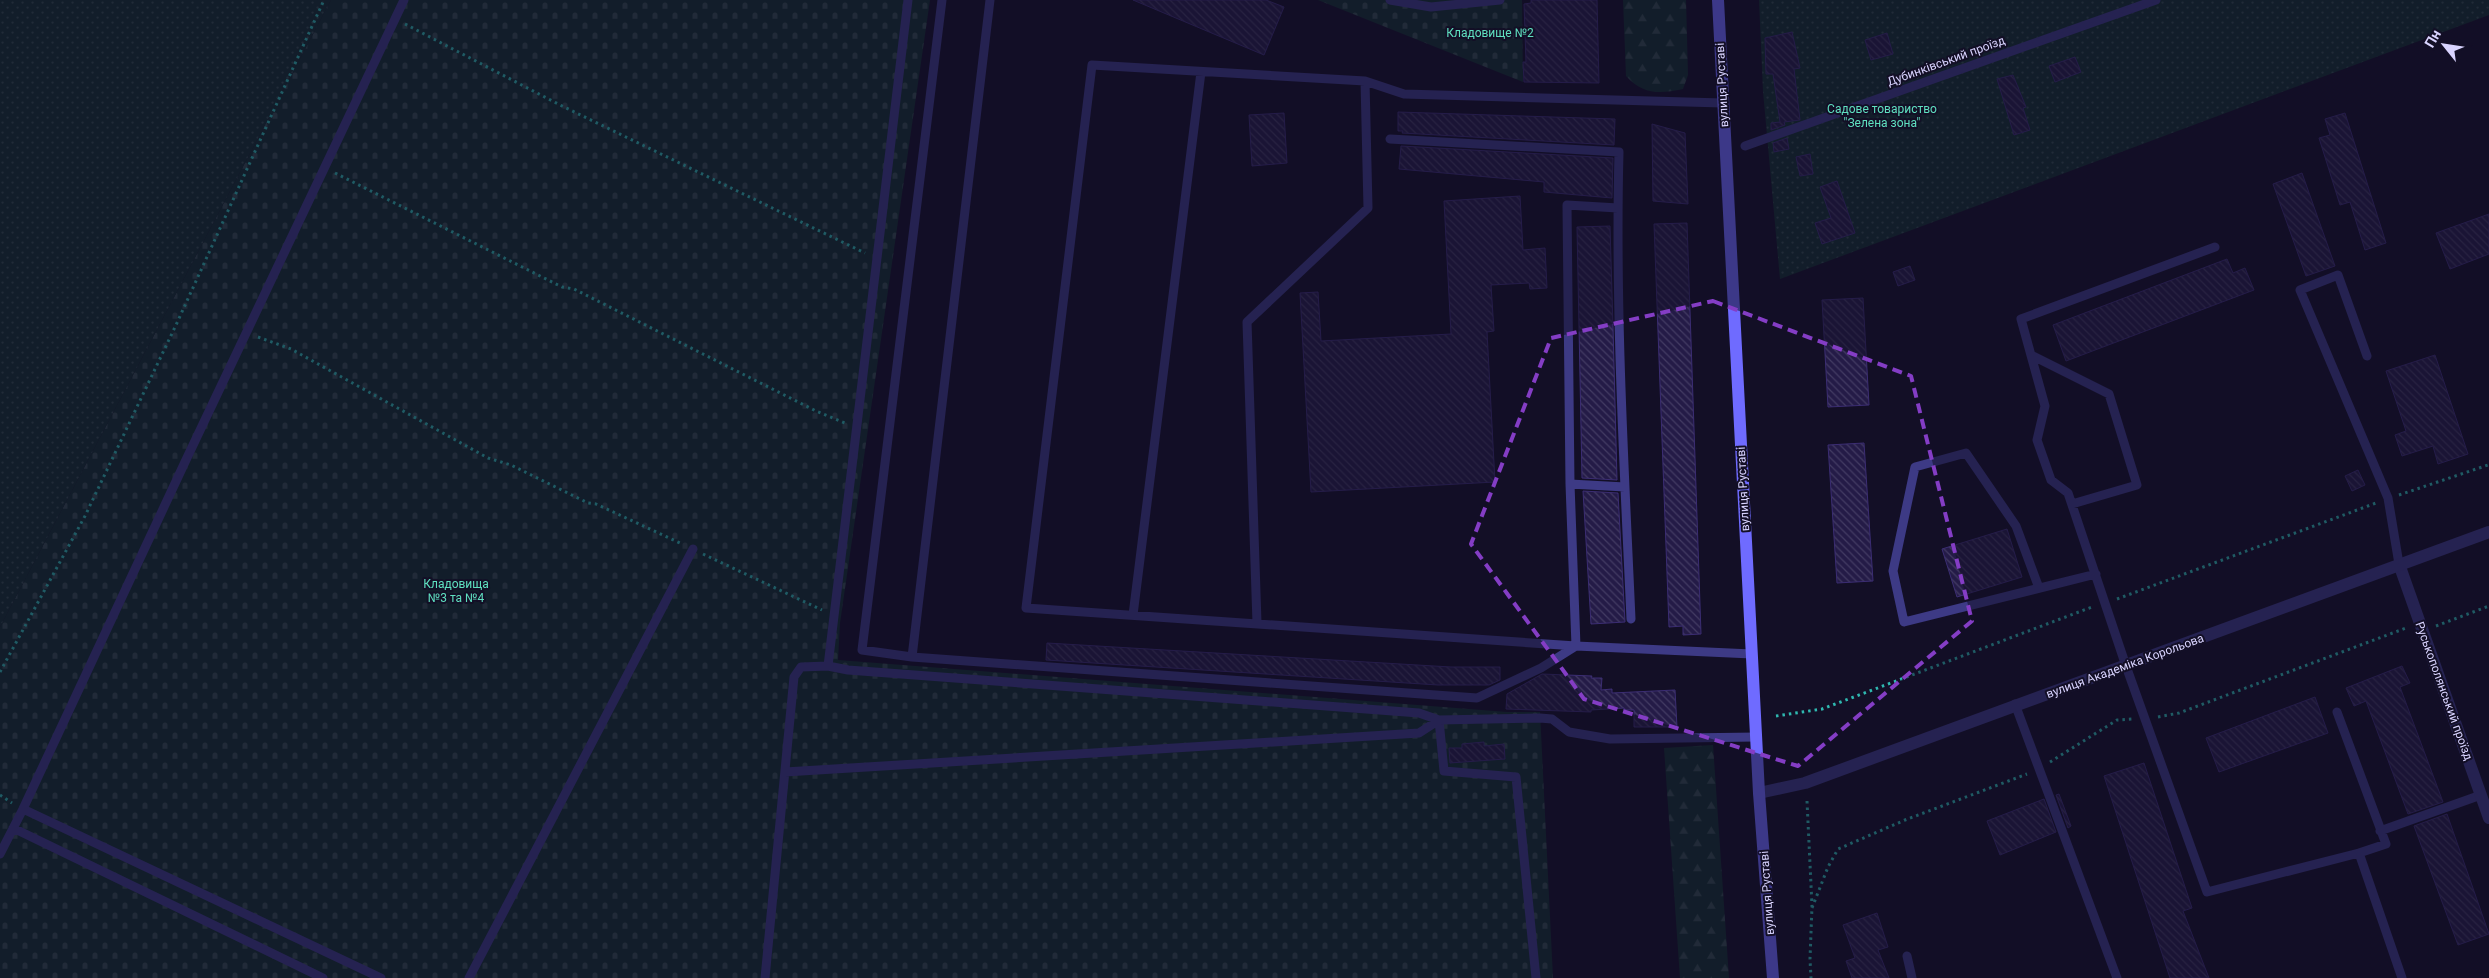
<svg xmlns="http://www.w3.org/2000/svg" width="2489" height="978" font-family="Roboto,sans-serif">
	<style>
		.forest { fill: url(#forest-firs) }
		.cemetery { fill: url(#cemetery-stones) }
		.garden { fill: url(#garden-dots) }
		.building { fill: url(#building-back-hatch); stroke: #3b2d73 }
		.lines { fill: none; stroke-linecap: round; stroke-linejoin: round }
		.path { stroke: #2fb8b0; stroke-width: 3; stroke-dasharray: 2.5 4; stroke-linecap: butt }
		.service { stroke: #3d3a85; stroke-width: 9 }
		.minor { stroke: #3d3a85; stroke-width: 12 }
		.tertiary { stroke: #3d3a85; stroke-width: 12 }
		.secondary { stroke: #6f6bff; stroke-width: 12 }
		.marked { fill: none; stroke: #843dc5; stroke-width: 4; stroke-dasharray: 10 6; stroke-linejoin: round }
		.labels { text-anchor: middle; dominant-baseline: central; stroke-width: 4; stroke-linejoin: round; paint-order: stroke }
		.park-label { font-size: 12px; fill: #5fe0c0; stroke: #130f26 }
		.street-label { font-size: 12px; fill: #d9d4ff; stroke: #130f26 }
	</style>
	<defs>
		<pattern id="forest-firs" width="22" height="20" patternUnits="userSpaceOnUse" patternTransform="scale(1.25)"><rect width="22" height="20" fill="#12302f"/><path d="M5 1l3.5 6h-7zM16 11l3.5 6h-7z" fill="#344d4e"/></pattern>
		<pattern id="cemetery-stones" width="16" height="16" patternUnits="userSpaceOnUse" patternTransform="scale(1.25)"><rect width="16" height="16" fill="#12302f"/><path d="M2 7V4a2 2 0 0 1 4 0v3zM10 15v-3a2 2 0 0 1 4 0v3z" fill="#344d4e"/></pattern>
		<pattern id="garden-dots" width="8" height="8" patternUnits="userSpaceOnUse" patternTransform="scale(1.25)"><rect width="8" height="8" fill="#12302f"/><path d="M2 2h.1M6 6h.1" fill="none" stroke="#344d4e" stroke-width="1.8" stroke-linecap="round"/></pattern>
		<pattern id="building-back-hatch" width="6" height="6" patternUnits="userSpaceOnUse" patternTransform="scale(1.25)"><rect width="6" height="6" fill="#241b47"/><path d="M-1 5l2 2M0 0l6 6M5-1l2 2" fill="none" stroke="#433b63"/></pattern>
	</defs>
	<rect width="100%" height="100%" fill="#130f26"/>
	<path class="forest" d="M1623,0H1686L1688,75L1683,89C1659,94 1644,95 1626,76Z
		M1713,745L1729,978H1680L1664,748Z"/>
	<path class="cemetery" d="M331,0H930L840,623L838,660L1507,712H1540L1553,978H0V627Z
		M1318,0H1522L1523,82Z"/>
	<path class="garden" d="M0,0H331L0,627Z
		M1759,0H2489V15L1780,279L1763,91Z"/>
	<path class="building" d="M1133,0H1266L1284,7L1264,55Z
		M1531,0H1597L1599,83L1524,82L1523,62H1526L1524,4L1531,3Z
		M1792,32L1800,68L1794,69L1800,120L1784,122L1785,125L1771,130V123L1780,122L1773,74H1766L1765,38Z
		M1887,33L1893,54L1871,60L1865,40Z
		M2075,57L2081,72L2055,82L2049,66Z
		M2013,75L2026,107L2023,108L2030,130L2014,135L1997,79Z
		M1398,112L1615,119L1614,145L1402,133L1403,131H1398Z
		M1284,113L1287,163L1252,166L1249,115Z
		M2345,113L2386,243L2365,250L2350,202L2340,205L2319,138L2330,135L2325,119Z
		M1652,124L1685,133L1688,204L1653,201Z
		M1787,138L1789,149L1774,152L1773,143Z
		M1401,146L1613,158L1612,198L1544,192V182L1399,169Z
		M1810,154L1813,174L1800,176L1796,157Z
		M2302,173L2335,266L2306,276L2273,184Z
		M1837,181L1855,233L1822,244L1815,223L1831,218L1820,187Z
		M1520,196L1523,250L1545,248L1547,288L1530,289L1529,283L1491,285L1494,331L1487,332L1495,482L1311,492L1300,293L1318,292L1321,341L1451,334L1444,201Z
		M2489,214V254L2450,269L2436,233Z
		M1687,223L1701,634L1683,635V626L1669,627L1654,224Z
		M1610,226L1613,327L1617,480L1582,478L1577,227Z
		M2227,259L2233,273L2245,268L2254,290L2066,361L2053,325Z
		M1910,266L1915,280L1898,286L1893,272Z
		M1863,298L1869,405L1828,407L1822,300Z
		M2435,355L2468,454L2438,464L2433,446L2402,456L2395,435L2406,431L2386,371Z
		M1864,443L1873,581L1837,583L1828,445Z
		M2358,470L2365,485L2352,491L2345,476Z
		M1583,491L1618,493L1625,622L1591,624Z
		M2007,529L2022,577L1957,597L1942,549Z
		M1047,643L1451,667H1500V680L1489,685H1438L1046,660Z
		M2402,666L2410,683L2400,687L2443,802L2408,814L2366,701L2354,706L2346,688Z
		M1542,674L1592,676L1591,678H1602L1601,690L1612,689V693L1675,690L1677,727H1634V710H1624V708L1591,710V712L1506,709L1507,694Z
		M2315,697L2328,733L2219,772L2206,738Z
		M1484,742V746L1504,744L1505,759L1450,763L1449,748H1462V744Z
		M2144,763L2192,908L2183,911L2209,978H2170L2104,776Z
		M2059,794L2071,826L2068,828L2056,795Z
		M2044,799L2056,832L2000,855L1987,821Z
		M2447,814L2489,934L2458,945L2414,826Z
		M1877,913L1888,947L1878,950L1889,978H1852L1846,961L1855,958L1843,925Z"/>
	<g class="lines">
		<path class="path" d="M405,24L560,105L865,253
			M335,173L562,287L574,289L816,411L845,423
			M258,337L291,349L488,458L511,465L588,503L596,504L682,544
			M2399,495L2488,465
			M703,554L822,610
			M2117,599L2376,503
			M2436,626L2489,606
			M0,672L85,516L176,325L324,0
			M1776,716L1822,709L2092,607
			M2158,717L2179,713L2406,628
			M2050,762L2117,720L2132,719
			M0,795L12,803
			M1807,801L1812,906L1810,959L1811,978
			M1812,908L1828,867L1838,849L1905,820L2027,774"/>
		<path class="service" d="M908,0L828,666L848,670L1419,713L1439,720L1444,771L1516,777L1536,978
			M990,0L912,657L1477,698L1541,668L1576,646L1570,484L1567,205L1618,208
			M1390,0L1431,7L1500,0
			M1723,103L1404,94L1365,81L1092,65L1026,608L1576,646L1752,654
			M1390,139L1619,152C1615,307 1624,464 1631,619
			M1745,146L2156,0
			M2215,247L2021,319L2045,406L2037,440L2051,480L2068,493L2126,666L2207,892L2359,853L2402,978
			M2031,355L2109,394L2137,485L2072,504
			M2367,356L2338,275L2300,290L2388,498L2399,564
			M1570,484L1625,487
			M2039,588L2016,526L1966,453L1915,467L1893,571L1904,622L2096,574
			M1133,615L1201,72
			M1257,623L1247,322L1368,208L1365,81
			M912,657L862,650L942,0
			M2015,704L2117,978
			M2337,712L2386,844L2359,853
			M785,772L1419,733L1439,720L1540,718L1552,719L1569,732L1610,739L1756,737
			M23,809L381,978
			M13,828L323,978
			M2380,831L2481,795
			M0,854L23,809L185,462L404,0
			M1907,956L1912,978
			M469,978L693,549
			M765,978L794,677L801,667L828,666"/>
		<path class="minor" d="M2399,564L2489,818"/>
		<path class="tertiary" d="M1759,793L1805,783L2489,532"/>
		<path class="secondary" d="M1718,0L1759,793L1773,978"/>
	</g>
	<path d="M0 0H2489V978H0ZM1713,301L1911,376L1972,621L1798,766L1584,699L1471,544L1551,338Z" fill="#130f26" fill-opacity=".55" fill-rule="evenodd"/>
	<path class="marked" d="M1713,301L1911,376L1972,621L1798,766L1584,699L1471,544L1551,338Z"/>
	<g class="labels">
		<g class="park-label">
			<text x="1490" y="33">Кладовище №2</text>
			<text x="1882" y="109">Садове товариство<tspan x="1882" dy="14">"Зелена зона"</tspan></text>
			<text x="456" y="584">Кладовища<tspan x="456" dy="14">№3 та №4</tspan></text>
		</g>
		<g class="street-label">
			<text transform="translate(1946 61) rotate(-20)">Дубинківський проїзд</text>
			<text transform="translate(1722 85) rotate(-93)">вулиця Руставі</text>
			<text transform="translate(1743 489) rotate(-93)">вулиця Руставі</text>
			<text transform="translate(2125 666) rotate(-20)">вулиця Академіка Корольова</text>
			<text transform="translate(2444 691) rotate(70)">Руськополянський проїзд</text>
			<text transform="translate(1767 893) rotate(-94)">вулиця Руставі</text>
		</g>
	</g>
	<g transform="translate(2444 45) rotate(300)" stroke="#130f26" stroke-width="4" paint-order="stroke">
	<path d="M0-4L9 19L0 12L-9 19Z" fill="#d9d4ff"/>
	<text y="-8" font-size="14" font-weight="bold" text-anchor="middle" fill="#d9d4ff">Пн</text>
	</g>
</svg>
